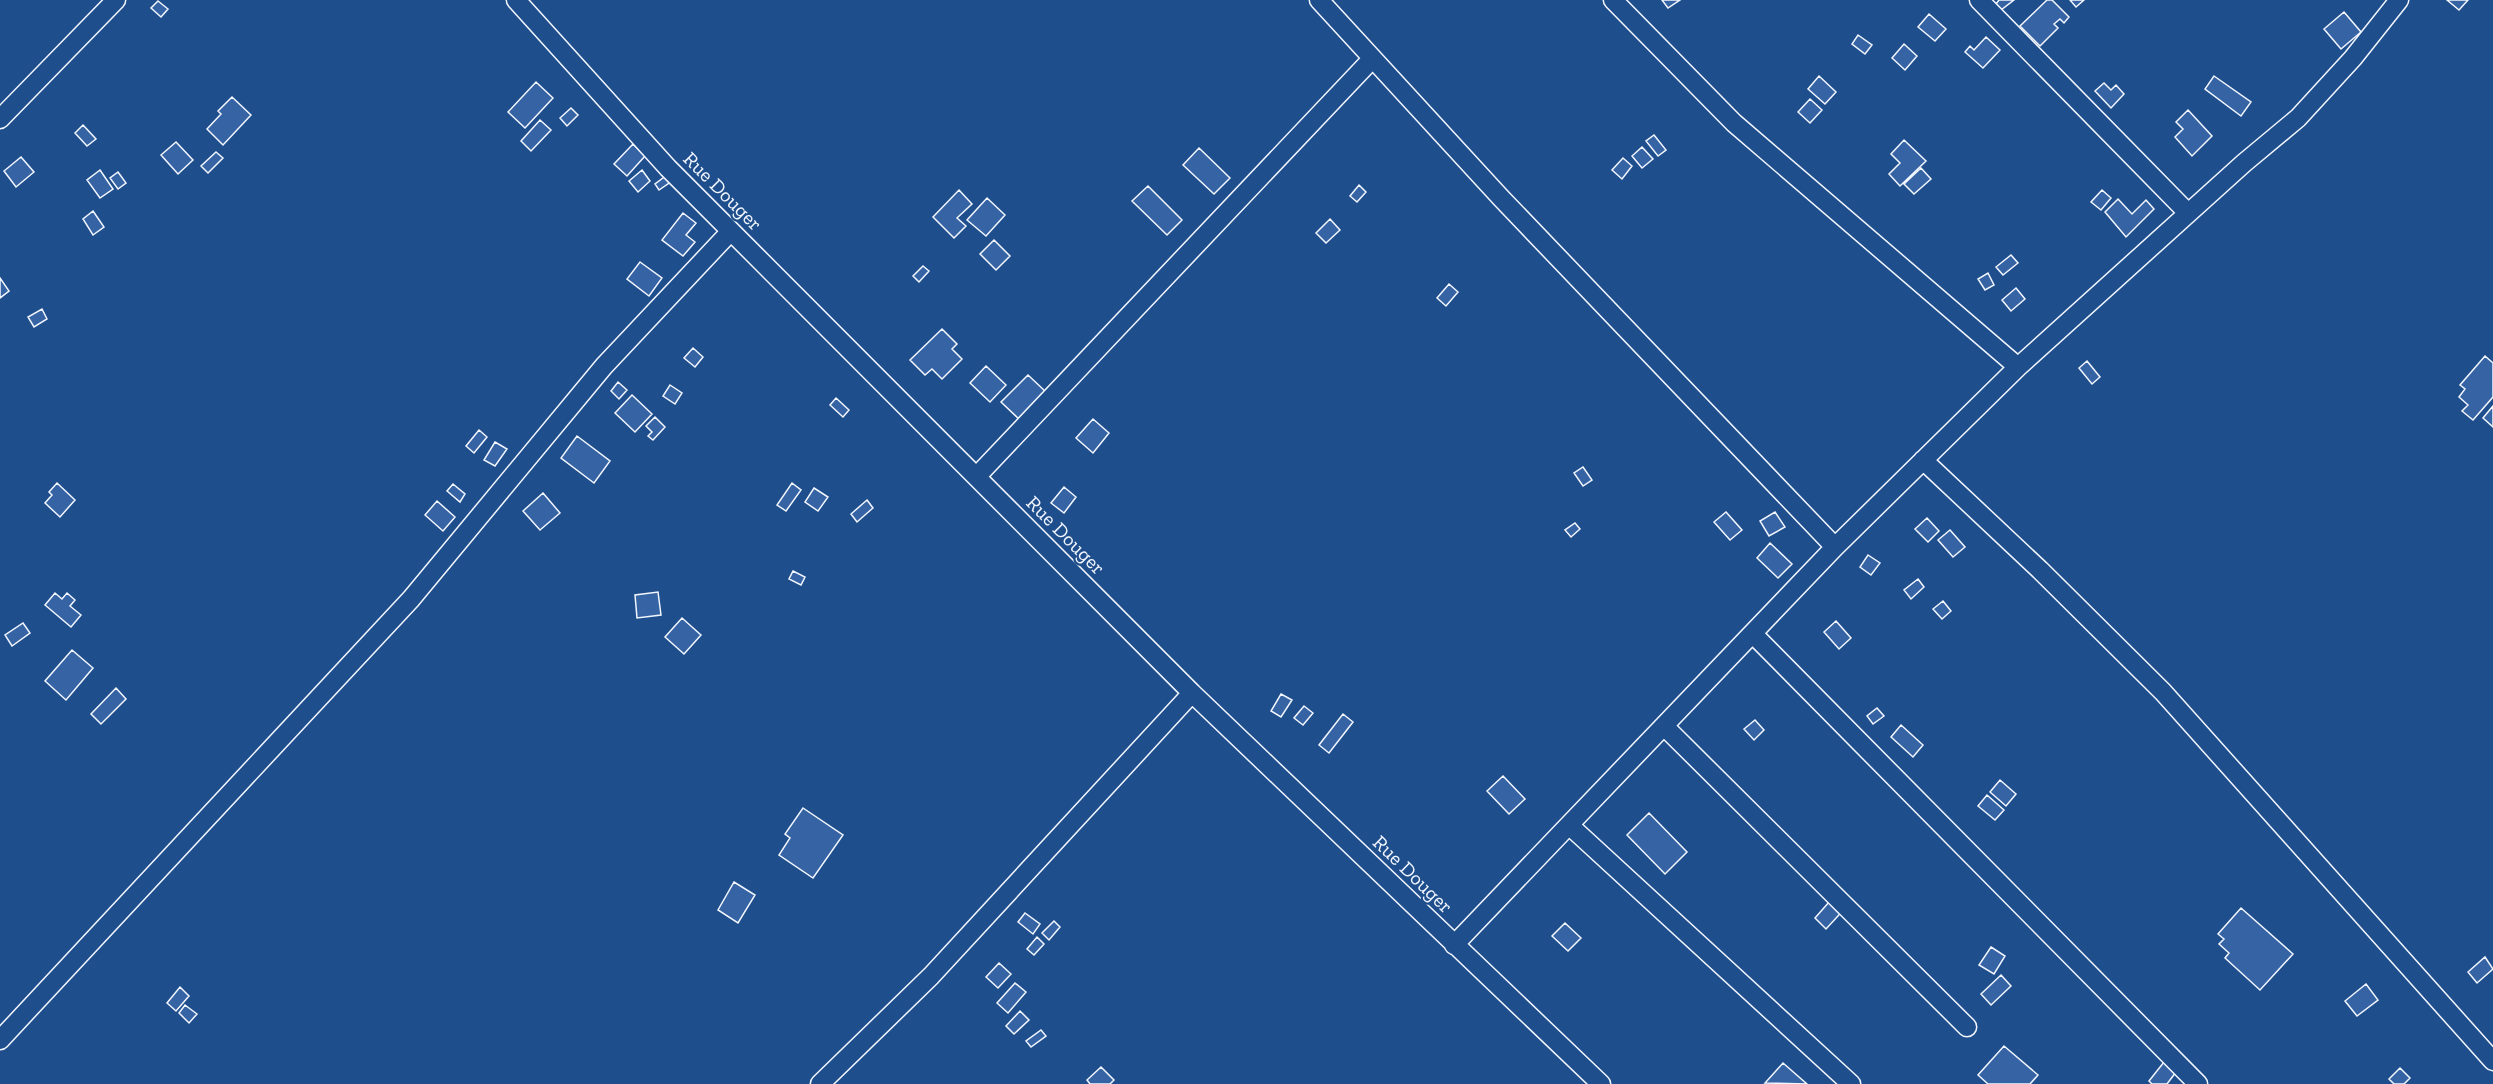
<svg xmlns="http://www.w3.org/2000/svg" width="2493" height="1084" font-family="'Zilla Slab',serif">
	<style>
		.building { fill: #3563a3; stroke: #f2f6ff; stroke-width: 1.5 }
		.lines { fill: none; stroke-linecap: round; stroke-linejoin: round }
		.street-casing { stroke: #f2f6ff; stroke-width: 21 }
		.street { stroke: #1f4e8c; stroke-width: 18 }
		.labels { text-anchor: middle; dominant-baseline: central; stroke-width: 4.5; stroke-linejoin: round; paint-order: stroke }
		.street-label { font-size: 20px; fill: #f2f6ff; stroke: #1f4e8c }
	</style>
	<rect width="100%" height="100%" fill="#1f4e8c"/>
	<path class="building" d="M1662,0H1680L1668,8Z
		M1999,0H2014L2001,10L1996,4Z
		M2047,0H2052L2069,17L2064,23L2060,19L2054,24L2058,28L2040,46L2020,26Z
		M2070,0H2084L2076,7Z
		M2447,0H2468L2459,10Z
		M158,1L168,9L161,17L151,8Z
		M2344,12L2361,32L2341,49L2324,29Z
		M1929,14L1946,29L1935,41L1918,27Z
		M1858,35L1872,45L1865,54L1852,44Z
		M1986,37L2000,50L1983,68L1965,52L1970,46L1974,50Z
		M1904,44L1917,56L1905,70L1892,58Z
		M1819,76L1836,92L1825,104L1808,89Z
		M2214,76L2251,102L2241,116L2205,89Z
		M536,82L553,98L525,128L508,112Z
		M2104,83L2111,90L2116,85L2124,94L2111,108L2095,91Z
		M232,97L251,115L223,145L207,129L221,114L218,111Z
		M1810,99L1822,110L1810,123L1798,112Z
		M571,108L578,115L567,126L560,118Z
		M2188,110L2212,136L2192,156L2175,137L2183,129L2176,122Z
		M540,120L551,130L531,151L521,141Z
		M83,125L96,139L87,146L75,133Z
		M1654,135L1666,150L1658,156L1646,141Z
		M1904,140L1926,161L1900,186L1889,174L1900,163L1891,154Z
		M176,142L193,160L178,174L161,155Z
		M633,144L645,156L627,176L614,164Z
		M1642,147L1653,159L1642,168L1632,156Z
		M1199,148L1230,178L1214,194L1183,165Z
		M216,152L223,158L208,173L201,166Z
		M21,157L34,172L16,187L4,171Z
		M1623,158L1632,166L1622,179L1612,170Z
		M1921,168L1931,179L1914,194L1904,184Z
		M100,170L113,189L100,198L87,180Z
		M642,170L650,181L638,192L629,181Z
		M118,172L126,183L118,189L110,178Z
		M667,175L672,181L659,190L655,184Z
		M1359,185L1366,192L1357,202L1350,196Z
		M1148,186L1182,220L1167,235L1132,201Z
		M959,190L972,204L957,218L966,226L954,238L933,217Z
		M2102,190L2111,198L2101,210L2091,202Z
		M987,198L1005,215L986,236L967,220Z
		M2118,199L2132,214L2146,200L2154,209L2126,237L2105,212Z
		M93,211L104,227L93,235L83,219Z
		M683,213L696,223L686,235L695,242L683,256L662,240Z
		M1330,219L1340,230L1326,243L1316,233Z
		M994,240L1010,256L996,270L980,254Z
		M2011,255L2018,263L2003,275L1996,267Z
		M640,262L662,278L649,296L627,279Z
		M923,266L929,271L919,282L913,276Z
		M1988,273L1994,285L1985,290L1978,279Z
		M0,278L9,291L0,298Z
		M1449,284L1458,292L1446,306L1437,298Z
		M2016,288L2025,299L2011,311L2002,300Z
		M42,309L47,319L34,327L28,317Z
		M942,329L957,344L952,349L962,359L942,379L932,369L925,375L910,360Z
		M693,348L703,357L695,367L684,358Z
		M2485,356L2493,363V397L2473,420L2462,411L2468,405L2459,397L2465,389L2460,385Z
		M2087,361L2100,377L2092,384L2079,368Z
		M986,366L1006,385L990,402L970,383Z
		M1028,375L1046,392L1020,420L1001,402Z
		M618,382L627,390L619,399L611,391Z
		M670,385L682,393L675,404L663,396Z
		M632,395L652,414L635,432L615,413Z
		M836,398L849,410L843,417L830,405Z
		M2493,406V427L2483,418Z
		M655,417L665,427L653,440L648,436L652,432L646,426Z
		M1093,419L1109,433L1093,453L1076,438Z
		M479,430L487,437L474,453L466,446Z
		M577,436L610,461L594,483L561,458Z
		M495,442L507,449L495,466L484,460Z
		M1583,467L1592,480L1583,486L1574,473Z
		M57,483L75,500L60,517L45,503L52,495L49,492Z
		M792,483L801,490L786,511L777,505Z
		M453,484L465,494L460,502L447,491Z
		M1064,487L1076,497L1064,513L1051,503Z
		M814,488L828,497L818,511L805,502Z
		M543,493L560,513L540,530L523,511Z
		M867,500L873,508L857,522L851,514Z
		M437,501L455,517L443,531L425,515Z
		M1726,512L1742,530L1730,540L1714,522Z
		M1775,512L1785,527L1769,536L1760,521Z
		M1927,518L1939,531L1928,542L1915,529Z
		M1575,523L1580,529L1571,537L1565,530Z
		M1950,530L1965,547L1953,557L1938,540Z
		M1770,543L1792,564L1778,578L1757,558Z
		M1868,555L1880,563L1871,575L1860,567Z
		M793,571L805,577L801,585L789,579Z
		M1918,579L1924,587L1911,599L1904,590Z
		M658,592L661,615L637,618L635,595Z
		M55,593L62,599L67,593L75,600L70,606L81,615L71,627L45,605Z
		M1943,601L1951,611L1942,619L1933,609Z
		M682,618L701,635L684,654L665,637Z
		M1836,621L1851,638L1839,649L1824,632Z
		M23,623L30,633L12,646L5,635Z
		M72,650L93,668L66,700L45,681Z
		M116,688L126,699L101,724L91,714Z
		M1281,694L1292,700L1281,717L1271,711Z
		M1304,706L1313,713L1303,725L1294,718Z
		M1877,708L1884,716L1873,724L1867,716Z
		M1343,714L1353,722L1329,753L1319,745Z
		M1755,720L1764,730L1754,740L1744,729Z
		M1901,725L1923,745L1913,757L1891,737Z
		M1503,776L1525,799L1509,814L1487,791Z
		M2000,780L2016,794L2006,806L1990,792Z
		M1987,795L2004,810L1995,820L1978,806Z
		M803,808L843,835L813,878L779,855L790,838L785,834Z
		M1649,813L1687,852L1665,874L1627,835Z
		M734,882L755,895L738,923L718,910Z
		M1837,893L1849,904L1826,929L1815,918Z
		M2241,908L2293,954L2260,990L2225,958L2229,953L2219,944L2224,939L2218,934Z
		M1025,913L1040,924L1033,934L1018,922Z
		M1054,921L1060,927L1049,940L1042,933Z
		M1565,923L1581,938L1568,951L1552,936Z
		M1037,937L1044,944L1034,955L1027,949Z
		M1991,947L2005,956L1994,974L1979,965Z
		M2485,957L2493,969L2477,983L2468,972Z
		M999,963L1011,974L998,988L986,977Z
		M2001,975L2011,986L1991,1005L1981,994Z
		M1015,983L1026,992L1008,1013L997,1003Z
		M2366,984L2378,1000L2357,1016L2345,1001Z
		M180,987L189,996L176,1011L167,1003Z
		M185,1005L197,1014L189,1023L179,1013Z
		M1020,1011L1029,1020L1014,1034L1006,1026Z
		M1041,1030L1046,1036L1031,1047L1026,1041Z
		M2004,1046L2038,1075L2030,1084H1988L1978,1075Z
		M2164,1062L2176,1072L2167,1084H2152L2149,1081Z
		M1783,1063L1807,1084L1765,1083Z
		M1101,1067L1114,1080L1110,1084H1090L1087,1080Z
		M2400,1068L2410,1078L2404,1084H2394L2389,1079Z"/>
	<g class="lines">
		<defs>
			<path id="street" d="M516,0L668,168L1192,693L1601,1084
				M1319,0L1502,199L1835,547
				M1613,0L1734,123L2018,367
				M1979,0L2188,213
				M0,119L116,0
				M1923,460L2040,570L2163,692L2493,1061
				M977,476L1372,59
				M1753,634L2198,1084
				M1664,726L1967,1027
				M1569,825L1851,1084
				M1454,945L1835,547L2018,367L2244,163L2298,118L2353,58L2399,0
				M0,1040L411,599L604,366L731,231
				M820,1084L931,976L1192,693"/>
		</defs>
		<use href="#street" class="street-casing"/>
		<use href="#street" class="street"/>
	</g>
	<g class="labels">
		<g class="street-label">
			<text transform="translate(723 191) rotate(45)">Rue Douger</text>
			<text transform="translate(1066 535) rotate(45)">Rue Douger</text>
			<text transform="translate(1413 874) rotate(44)">Rue Douger</text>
		</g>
	</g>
</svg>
